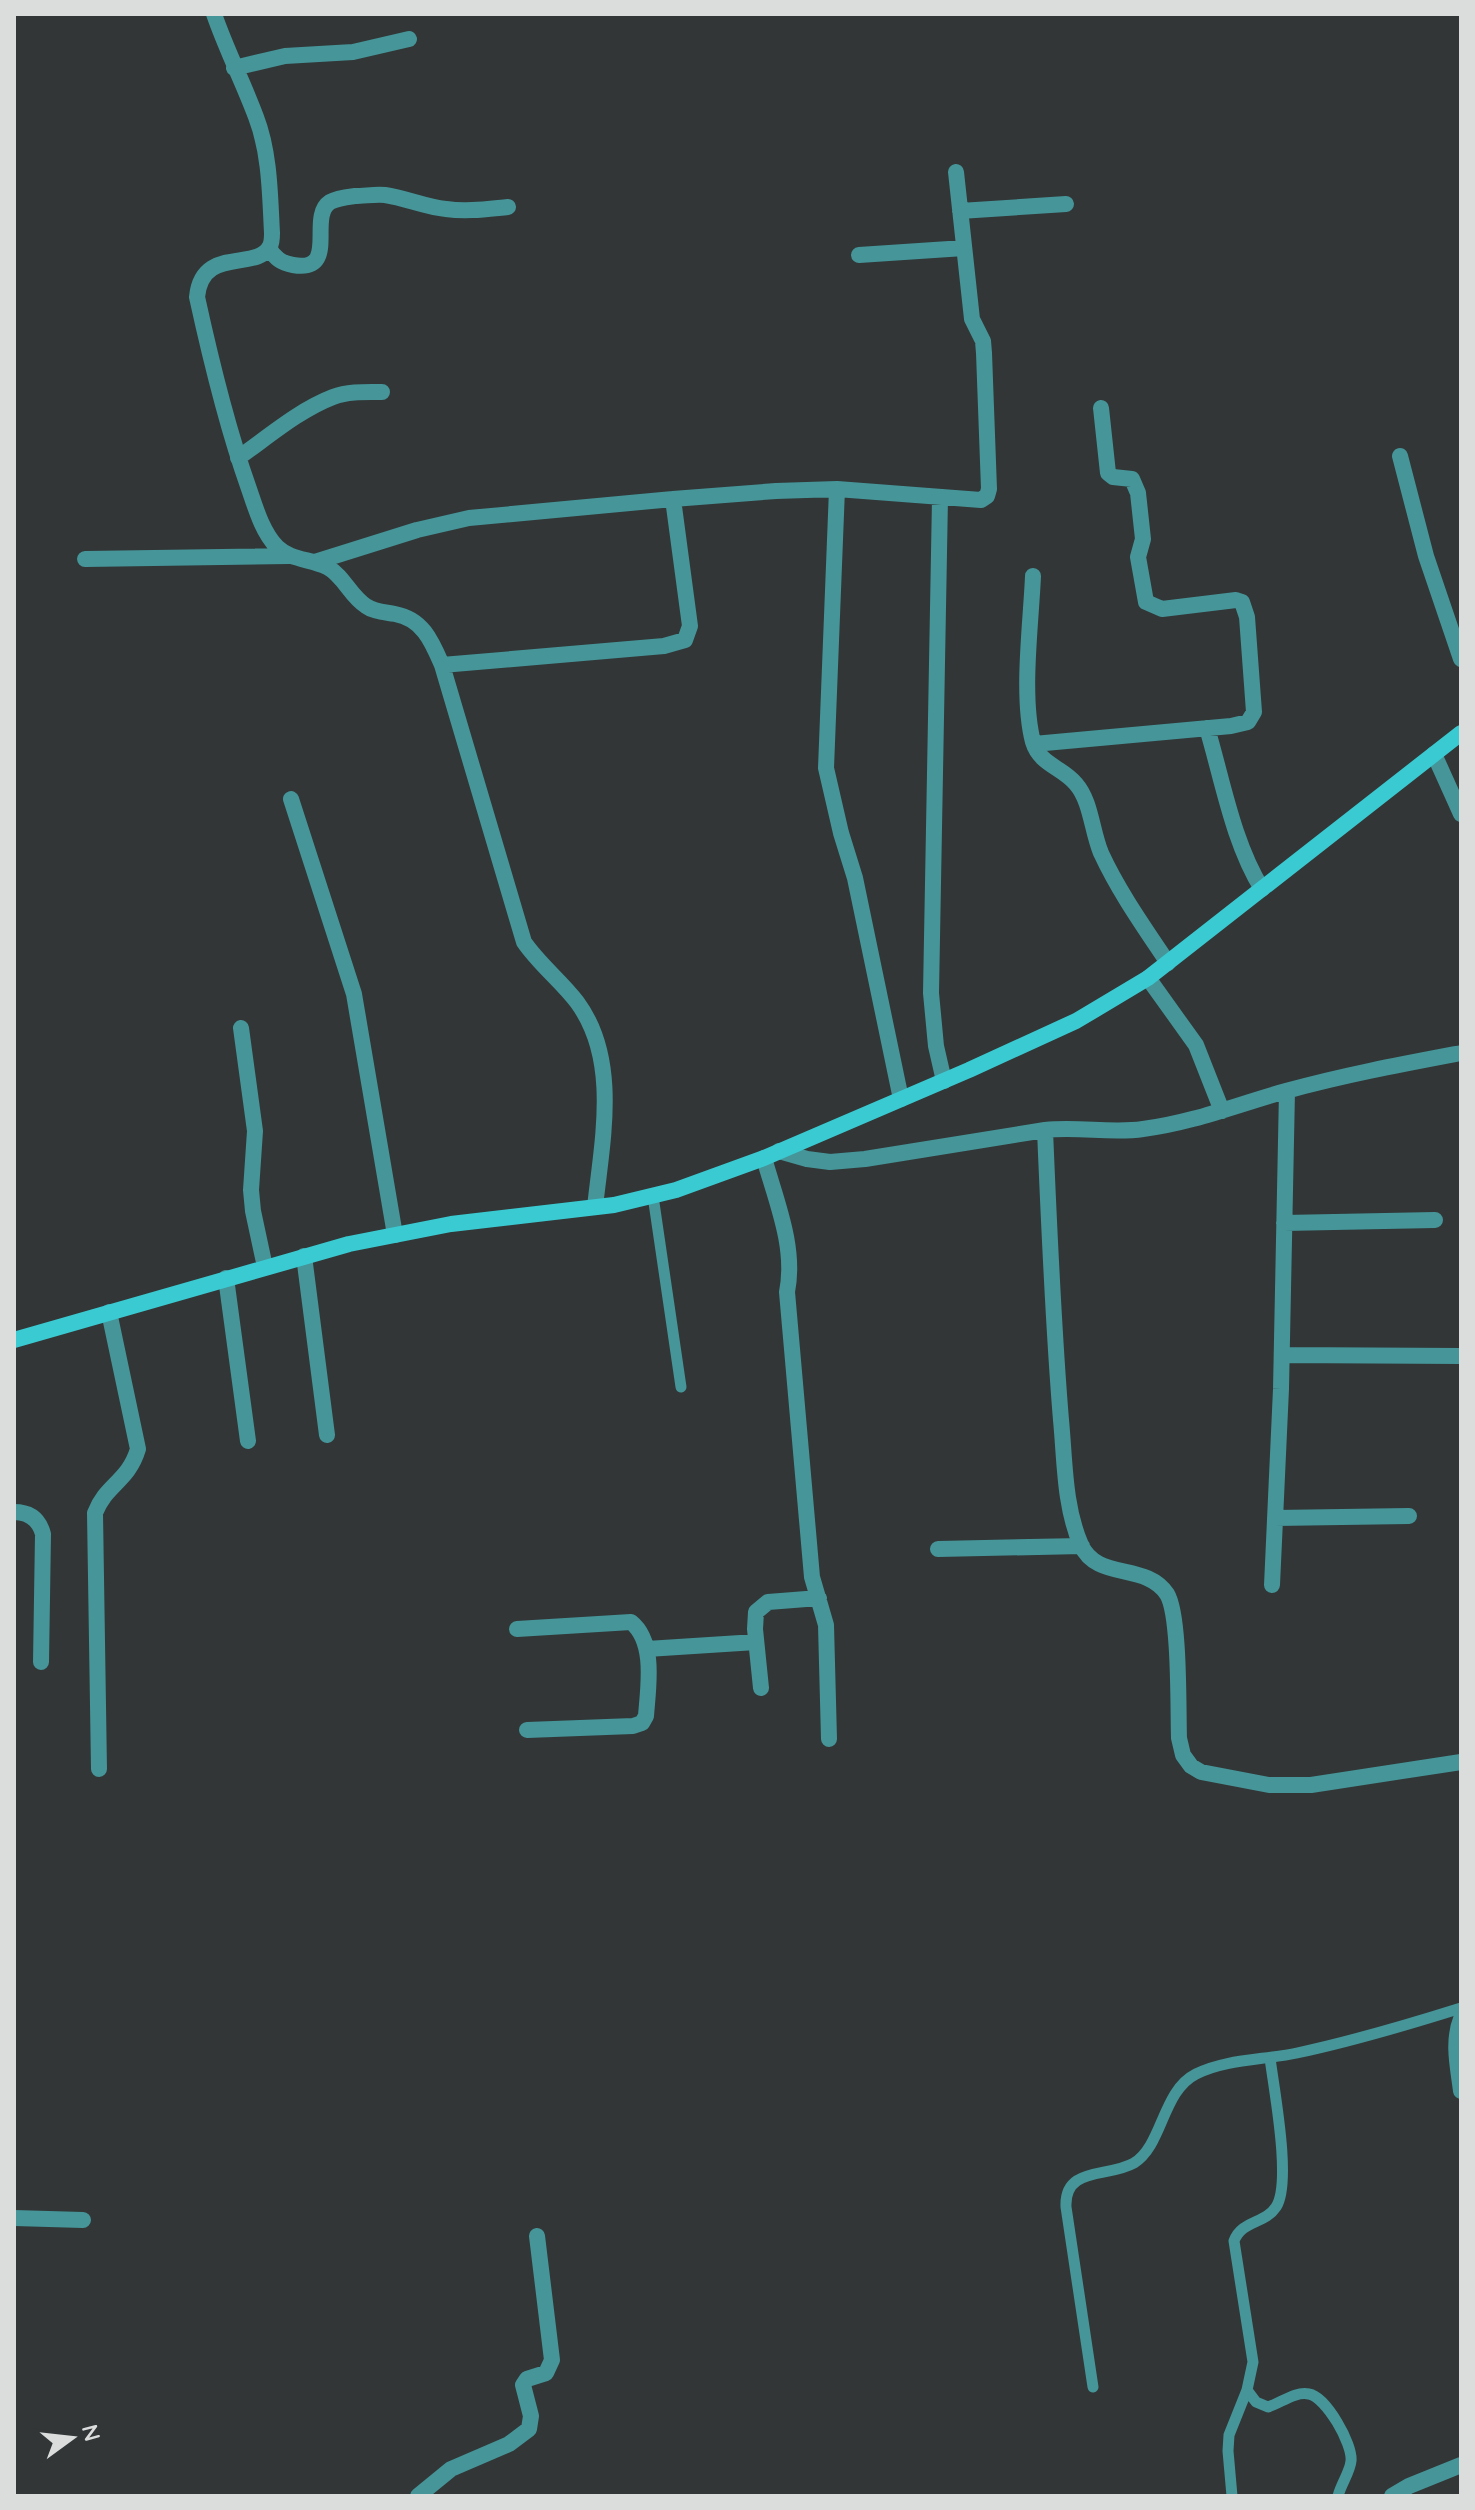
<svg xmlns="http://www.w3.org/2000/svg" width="1475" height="2510" font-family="Quicksand,sans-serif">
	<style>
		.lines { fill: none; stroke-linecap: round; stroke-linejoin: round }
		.service { stroke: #459599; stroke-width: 11 }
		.minor { stroke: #459599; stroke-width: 16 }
		.secondary { stroke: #3acad2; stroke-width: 16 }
	</style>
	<rect width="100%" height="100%" fill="#323636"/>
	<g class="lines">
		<path class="service" d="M653,1196L681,1387
			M1093,2387L1066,2207C1064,2166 1108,2178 1134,2163C1163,2145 1162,2091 1196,2074C1225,2059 1265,2060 1297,2053C1353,2041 1407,2025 1461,2008
			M1247,2390L1256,2402L1268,2407C1281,2403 1295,2391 1309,2394C1326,2397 1353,2444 1351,2461C1350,2472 1341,2484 1338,2496
			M1232,2496L1228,2451L1229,2435L1247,2390L1253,2362L1234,2241C1242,2220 1265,2224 1276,2207C1292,2183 1274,2090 1270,2058"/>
		<path class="minor" d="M214,14C226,49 243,82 256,117C270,153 270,196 272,233C272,238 272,242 270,246C257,272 202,245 197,297C211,361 226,424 248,486C255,506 262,532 277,547C290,560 311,559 327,567C344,576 350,596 366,606C374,612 385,612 395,614C423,619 432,642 442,665L524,942C539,964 561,981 577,1002C620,1060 602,1141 595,1207
			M234,68L285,56L353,52L409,39
			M960,211L1066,204
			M269,248C275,258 281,263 293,265C340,273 307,217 330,202C337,198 347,197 355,196C365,196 375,194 385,195C406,198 425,207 446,209C467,212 487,209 508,207
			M859,255L964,248
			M1400,456L1426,556L1461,659
			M238,458C268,437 299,410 333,397C349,391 366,392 382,392
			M837,489L826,768L841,833L855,878L901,1099
			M940,498L931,993L936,1046L944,1081
			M85,559L289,556
			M315,562L417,530L469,518L673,499L776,491L837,489L981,500L987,496L989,489L984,353L983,341L972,319L956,172
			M1033,576C1031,624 1021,696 1033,742C1040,765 1062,767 1076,784C1091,801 1092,832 1101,853C1119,892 1144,927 1168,963
			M442,665L664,646L685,640L690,626L673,499
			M1207,728C1223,782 1233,842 1262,889
			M1034,744L1231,726L1248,722L1254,712L1247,617L1242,602L1236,600L1162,609L1146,602L1138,557L1143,539L1138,493L1132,479L1113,477L1108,473L1101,408
			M1434,754L1461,814
			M291,799L354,994L395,1235
			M1148,978L1196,1045L1222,1111
			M241,1028L255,1131L251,1190L253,1211L265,1267
			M1045,1130C1049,1227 1053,1323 1061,1420C1065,1461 1064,1506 1081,1545C1097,1581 1146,1562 1167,1594C1180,1615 1178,1708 1179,1738L1183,1755L1191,1766L1201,1772L1269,1785H1311L1461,1762
			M779,1151L807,1159L830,1162L865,1159L1045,1130C1079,1126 1111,1134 1143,1129C1192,1123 1239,1104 1286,1091C1344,1075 1403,1064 1461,1053
			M764,1158C776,1201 796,1247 787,1292L812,1577L826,1625L829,1739
			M1284,1223L1435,1220
			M304,1256L327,1435
			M226,1278L248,1441
			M1282,1355L1461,1356
			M14,1512C29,1512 39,1519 43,1534L41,1662
			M1275,1518L1409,1516
			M938,1549L1082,1546
			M1272,1585L1281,1389L1287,1091
			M517,1629L631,1622C656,1642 648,1688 646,1716L642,1723L633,1726L527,1730
			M647,1649L756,1642
			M761,1688L755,1629L756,1612L768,1602L819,1598
			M99,1769L95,1513C106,1484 128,1482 138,1449L109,1312
			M1461,2019C1452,2042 1458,2067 1461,2091
			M14,2218L83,2220
			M418,2496L451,2469L509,2444L529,2429L531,2416L523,2385L527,2379L546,2373L552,2360L537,2236
			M1392,2496L1409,2486L1461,2465"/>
		<path class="secondary" d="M14,1340L349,1244L451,1224L614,1205L676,1190L764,1158L969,1070L1076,1021L1148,978L1461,733"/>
	</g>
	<rect width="1475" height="2510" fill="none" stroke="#dbdddd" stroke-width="32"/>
	<g transform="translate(72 2438) rotate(75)" stroke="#323636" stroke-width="6" paint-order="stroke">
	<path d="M0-6L14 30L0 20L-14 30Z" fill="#dbdddd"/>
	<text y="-12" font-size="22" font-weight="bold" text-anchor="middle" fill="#dbdddd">N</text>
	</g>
</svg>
